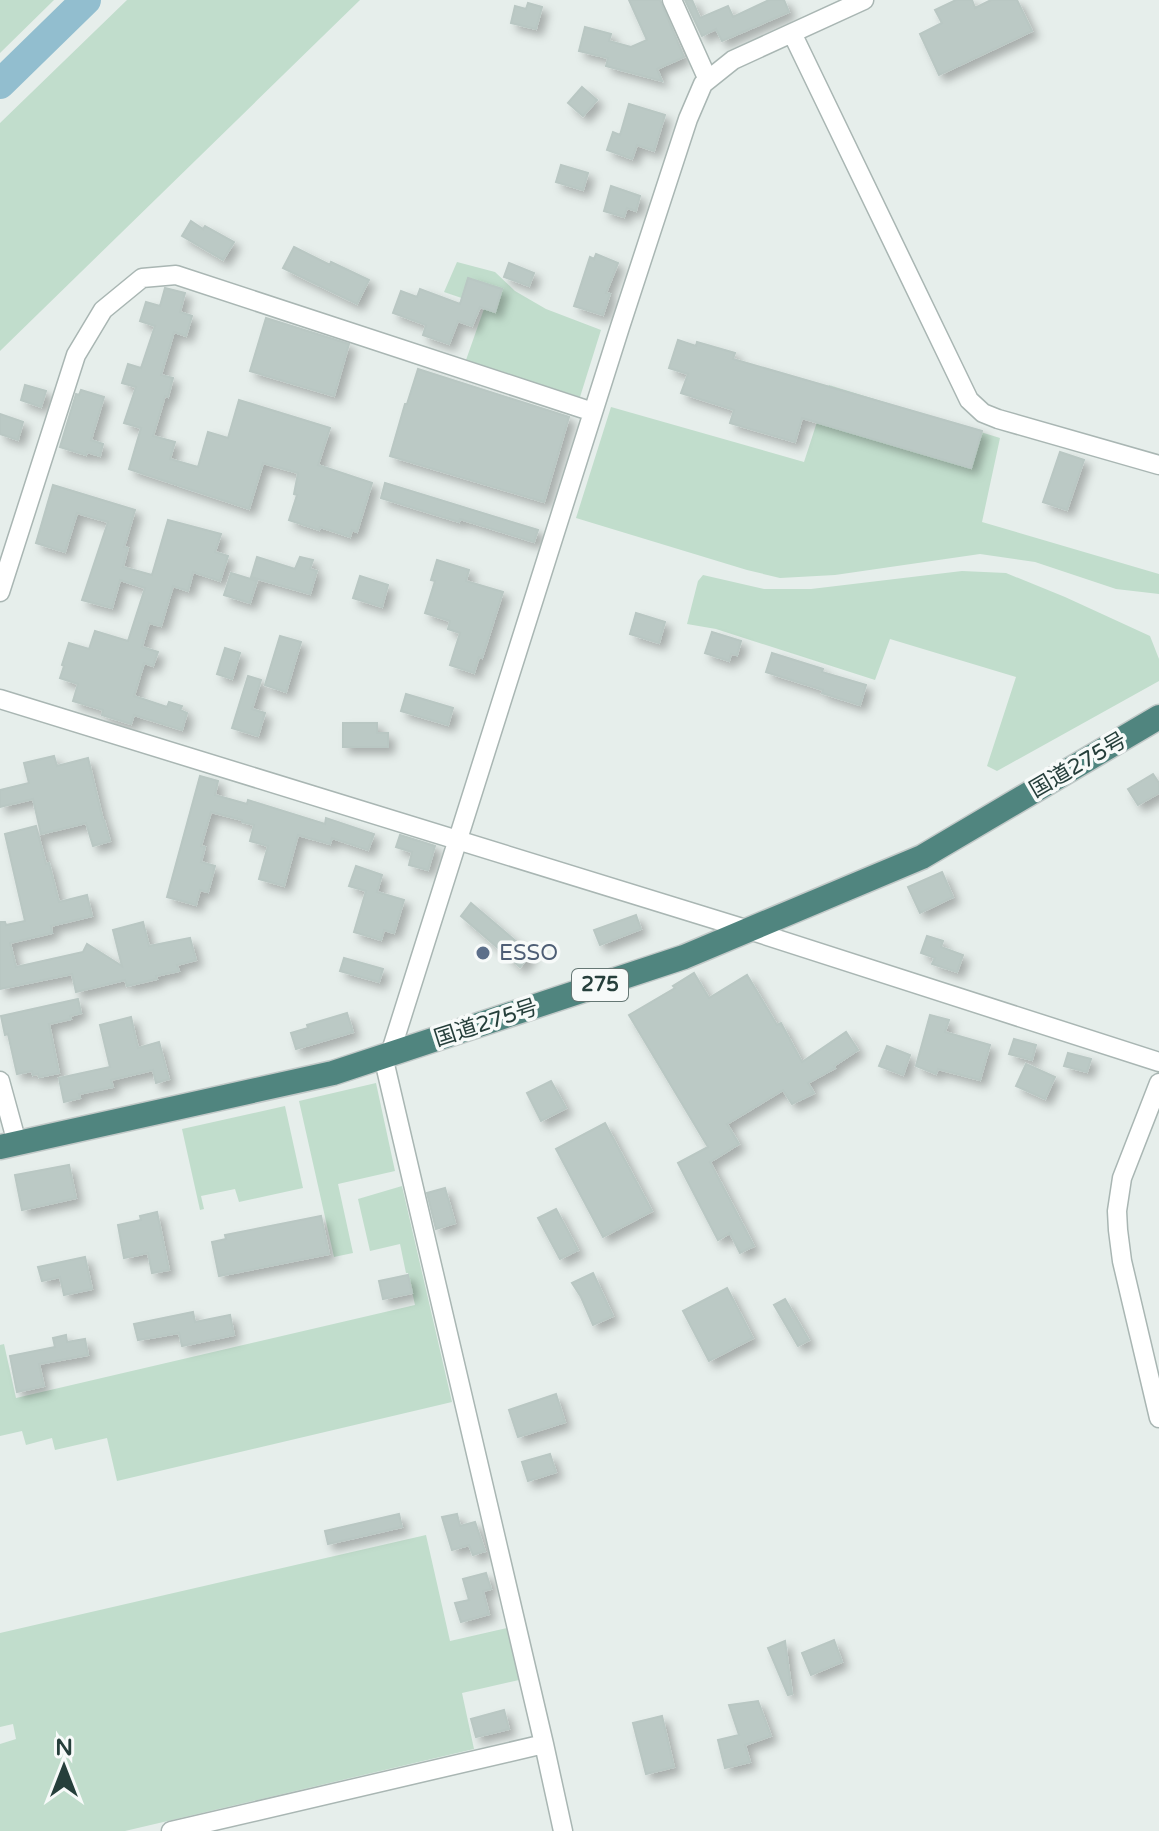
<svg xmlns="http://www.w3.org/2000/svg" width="1159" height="1831" font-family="'Varela Round','Noto Sans JP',sans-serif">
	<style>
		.green { fill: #c1ddcc }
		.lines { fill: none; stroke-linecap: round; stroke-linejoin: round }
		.river { stroke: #92becf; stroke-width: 30 }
		.building { fill: #bbc9c5; stroke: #b9c7c3; stroke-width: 2; filter: url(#shadow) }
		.minor-casing { stroke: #a9b6b3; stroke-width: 21 }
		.trunk-casing { stroke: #c2c9c8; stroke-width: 27 }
		.minor { stroke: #fff; stroke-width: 18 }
		.trunk { stroke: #50857f; stroke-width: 24 }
		.service-dot { fill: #5c6f8a; stroke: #f7faf9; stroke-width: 3 }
		.labels { text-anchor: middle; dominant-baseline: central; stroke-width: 7; stroke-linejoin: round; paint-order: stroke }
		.shield { fill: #f7faf9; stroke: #657774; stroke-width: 2 }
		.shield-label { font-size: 20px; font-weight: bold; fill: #263f3b }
		.street-label { font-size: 22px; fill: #263f3b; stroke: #f7faf9 }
		.service-label { font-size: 22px; fill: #4e5e75; stroke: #f7faf9; text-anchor: start }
	</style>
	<defs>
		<filter id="shadow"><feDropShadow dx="6" dy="6" stdDeviation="4" flood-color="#0004"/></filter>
	</defs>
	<rect width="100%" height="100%" fill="#e6eeeb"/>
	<path class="green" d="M0,0H54L0,53Z
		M127,0H360L0,351V123Z
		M457,262L495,272L515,291L546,309L601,330L580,397L466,360L485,306L444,292Z
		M829,385L1000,438L982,522L1159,574V594L1116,589L1035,562L980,554L835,575L780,578L747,570L576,518L611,407L804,462Z
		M962,571L1006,573L1065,597L1150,636L1159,659V681L997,771L987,766L1016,677L890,639L875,680L716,629L687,624L698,581L703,575L764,589H811Z
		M376,1083L395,1171L338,1184L353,1253L334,1257L299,1101Z
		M285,1106L303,1188L239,1202L235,1189L201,1196L204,1209L200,1210L182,1129Z
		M402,1186L452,1402L117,1481L107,1438L55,1450L52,1438L26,1445L22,1431L0,1436V1345L4,1344L16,1398L415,1305L408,1273H406L400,1244L370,1251L358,1199Z
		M426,1535L450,1641L507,1628L519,1680L462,1693L474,1749L125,1831H0V1744L16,1739L13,1724L0,1727V1633Z"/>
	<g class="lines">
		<path class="river" d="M0,84L86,0"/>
	</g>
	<path class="building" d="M629,0H660L684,57L657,69L662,81L606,66L608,58L579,51L585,27L611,34L609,41L631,47L647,40Z
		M685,0H692L700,18L728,6L733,17L769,0H784L789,12L722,41L716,29L702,36Z
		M956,0H972L975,8L991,0H1017L1032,31L939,75L920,34L942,23L935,10Z
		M528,3L542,7L536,29L511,23L515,6L526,9Z
		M582,87L597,100L583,116L568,103Z
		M629,104L665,115L654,151L637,145L632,159L607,150L613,132L620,135Z
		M561,165L588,173L583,190L556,182Z
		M611,186L640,196L636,211L627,208L624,217L604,211Z
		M191,221L203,229L205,226L234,242L223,260L182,236Z
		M294,247L330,265L331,262L369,280L357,304L283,268Z
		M596,254L618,263L606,293L610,294L603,315L574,306L590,257L594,259Z
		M509,263L534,273L529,286L504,277Z
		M468,278L502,289L495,312L480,307L472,326L458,321L449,344L423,335L426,325L393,313L401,291L417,297L420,289L460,304Z
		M165,288L185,293L180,312L192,316L186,336L174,332L161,375L173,378L168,397L165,396L153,436L175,442L170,459L198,467L208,432L228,438L239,400L330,428L318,465L372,483L357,532L352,530L350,537L320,527L319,530L289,520L297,495L294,494L298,473L263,463L249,509L129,469L141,428L124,423L136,387L122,383L128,364L141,368L155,326L140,321L146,302L160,306Z
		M266,318L349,344L334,396L250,371Z
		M678,340L696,346L697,342L735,353L733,359L982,431L971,468L802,418L795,442L730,423L734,410L681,393L688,374L669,368Z
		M418,369L569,417L544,502L390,456L405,404H407Z
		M25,385L46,391L41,407L21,400Z
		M81,390L104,397L91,440L103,444L100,456L87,452L86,455L60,447L76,394L79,395Z
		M0,414L23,422L18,440L0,434Z
		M1060,452L1084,460L1067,510L1043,502Z
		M385,483L538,530L534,542L460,519L459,522L381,498Z
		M53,485L135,510L124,547L128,548L123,567L152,575L168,520L221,534L215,552L228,556L220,581L193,572L188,591L173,586L161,626L149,623L142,647L158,652L153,666L144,663L134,696L167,707L169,702L182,706L180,710L187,713L182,730L134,715L131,724L102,715L103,710L73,701L78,684L60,678L64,666L62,665L69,643L89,649L95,631L128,641L145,588L120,580L112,608L82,600L108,522L77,513L65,552L36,543Z
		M257,557L295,569L300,557L313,560L310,569L317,571L310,594L251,577Z
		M437,560L469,570L466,581L503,592L482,658L479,657L474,673L450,665L460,633L448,629L450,621L425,613L435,581L431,580Z
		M231,573L257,581L250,603L224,595Z
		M360,576L388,585L382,607L353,598Z
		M636,613L665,622L659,643L630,634Z
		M712,632L741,641L737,655L731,654L729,661L705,653Z
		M280,636L301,642L286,692L265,685Z
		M225,648L240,653L232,679L217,674Z
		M772,653L823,669L822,672L866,685L860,705L822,693L823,690L766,672Z
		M248,676L261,680L252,709L265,713L258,736L232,728Z
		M406,694L453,708L448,725L401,711Z
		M343,723H377V733H388V747H343Z
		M54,756L57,766L88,758L103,820H104L110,841L93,846L86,823L41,834L33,799L0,807V790L29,783L24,763Z
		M1153,774L1159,783V793L1138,805L1128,789Z
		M200,776L218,781L215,795L247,804L248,800L325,824L326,818L374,834L368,850L332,838L330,844L298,835L284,886L259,879L268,846L250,841L254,825L242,822V820L211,812L201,846L205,847L201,862L215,866L208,892L200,890L196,905L167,897Z
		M36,826L46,864L49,863L59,902L87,895L92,916L51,926L52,933L10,943L16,967L83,952L87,944L122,966L113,930L143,922L149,946L190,938L196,960L177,965L179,971L156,976L157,979L127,986L125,980L76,992L72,974L0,989V922H5L6,925L25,921L5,834Z
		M400,835L435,846L428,870L409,865L412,852L396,847Z
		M356,866L382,875L377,892L404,900L394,933L384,930L381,940L354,932L366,891L349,886Z
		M942,872L953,897L920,913L908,887Z
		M471,903L531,954L520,967L461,916Z
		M636,915L641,929L600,945L594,930Z
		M927,936L943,941L941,947L963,955L957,972L932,964L935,958L921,953Z
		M344,958L383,969L379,982L340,971Z
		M694,973L709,998L747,975L777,1025L781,1023L802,1062L846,1032L858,1050L834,1066L835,1068L808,1083L814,1093L792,1104L783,1090L727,1124L739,1144L710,1162L754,1246L740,1253L730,1233L718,1240L678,1163L708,1147L629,1015L675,988L673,986Z
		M78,999L81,1013L70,1016L71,1019L49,1024L59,1073L39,1077L38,1074L33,1075L32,1071L17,1074L8,1034L5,1035L1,1016Z
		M347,1013L353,1032L296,1049L291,1033L308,1028L307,1025Z
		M930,1015L949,1020L945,1032L990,1045L980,1080L938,1069L936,1074L916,1066Z
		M131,1017L138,1048L159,1042L169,1079L156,1083L153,1070L111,1080L113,1087L79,1094L80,1098L64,1102L59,1078L110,1067L100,1025Z
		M1014,1039L1036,1045L1032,1060L1009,1054Z
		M887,1046L910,1055L903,1075L879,1066Z
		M1068,1053L1091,1059L1087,1072L1064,1066Z
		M1026,1064L1055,1077L1045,1099L1016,1086Z
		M551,1081L566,1108L541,1121L527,1093Z
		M605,1123L652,1211L603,1237L556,1149Z
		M69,1165L76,1198L22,1210L15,1175Z
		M445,1188L455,1223L436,1229L427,1193Z
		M556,1209L578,1250L560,1259L538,1218Z
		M157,1212L169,1270L152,1273L148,1253L124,1258L118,1225L141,1220L140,1216Z
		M321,1216L329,1254L219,1276L212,1242L226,1239L225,1235Z
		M85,1257L92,1289L64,1295L60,1277L42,1281L38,1267Z
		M593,1273L613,1316L593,1325L581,1297L572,1283Z
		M408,1275L412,1293L383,1299L379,1281Z
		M727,1288L753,1338L709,1361L683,1311Z
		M785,1299L809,1340L798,1346L774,1305Z
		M193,1312L195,1322L230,1315L234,1335L182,1346L179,1333L138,1340L134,1324Z
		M66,1335L67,1342L85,1339L88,1355L39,1364L44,1386L17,1392L10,1356L55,1347L53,1338Z
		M556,1394L565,1422L518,1437L509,1410Z
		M550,1454L556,1472L528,1481L522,1462Z
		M399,1514L402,1527L328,1544L325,1531Z
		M457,1514L460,1526L475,1522L485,1551L473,1555L469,1545L452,1550L442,1517Z
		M486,1573L491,1589L483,1591L489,1614L461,1622L455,1603L469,1600L463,1579Z
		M834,1640L842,1662L811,1675L802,1653Z
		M785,1641L792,1694L788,1695L768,1648Z
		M758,1701L771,1736L745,1745L750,1762L725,1768L718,1740L739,1735L729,1705Z
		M504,1710L509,1729L476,1737L471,1719Z
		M662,1716L674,1767L646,1774L633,1723Z"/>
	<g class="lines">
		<defs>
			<path id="minor" d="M672,0L708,80
				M792,33L969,400L983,413L998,419L1159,465
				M0,592L76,355L103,310L142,278L176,275L593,412
				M0,699L749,930L1159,1062
				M390,1054L620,327L688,119L703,84L733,60L864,0
				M383,1056L544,1744L563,1831
				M0,1081L17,1143
				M1159,1083L1122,1178L1117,1211L1118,1230L1122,1261L1159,1418
				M171,1831L544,1744"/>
			<path id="trunk" d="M0,1147L333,1073L684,957L922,857L1159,717"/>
		</defs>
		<use href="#minor" class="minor-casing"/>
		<use href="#trunk" class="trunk-casing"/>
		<use href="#minor" class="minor"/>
		<use href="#trunk" class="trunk"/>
	</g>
	<circle class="service-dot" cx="483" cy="953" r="8"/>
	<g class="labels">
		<rect class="shield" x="572" y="969" width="56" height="32" rx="6"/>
		<g class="shield-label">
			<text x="600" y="985">275</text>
		</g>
		<g class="street-label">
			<text transform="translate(1078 765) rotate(-30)">国道275号</text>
			<text transform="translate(486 1023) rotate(-18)">国道275号</text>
		</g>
		<g class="service-label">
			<text x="499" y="953">ESSO</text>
		</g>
	</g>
	<g transform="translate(64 1767)" stroke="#f7faf9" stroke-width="6" paint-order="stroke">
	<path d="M0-6L14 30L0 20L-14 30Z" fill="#263f3b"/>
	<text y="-12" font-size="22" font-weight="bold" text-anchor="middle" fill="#263f3b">N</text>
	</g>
</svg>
